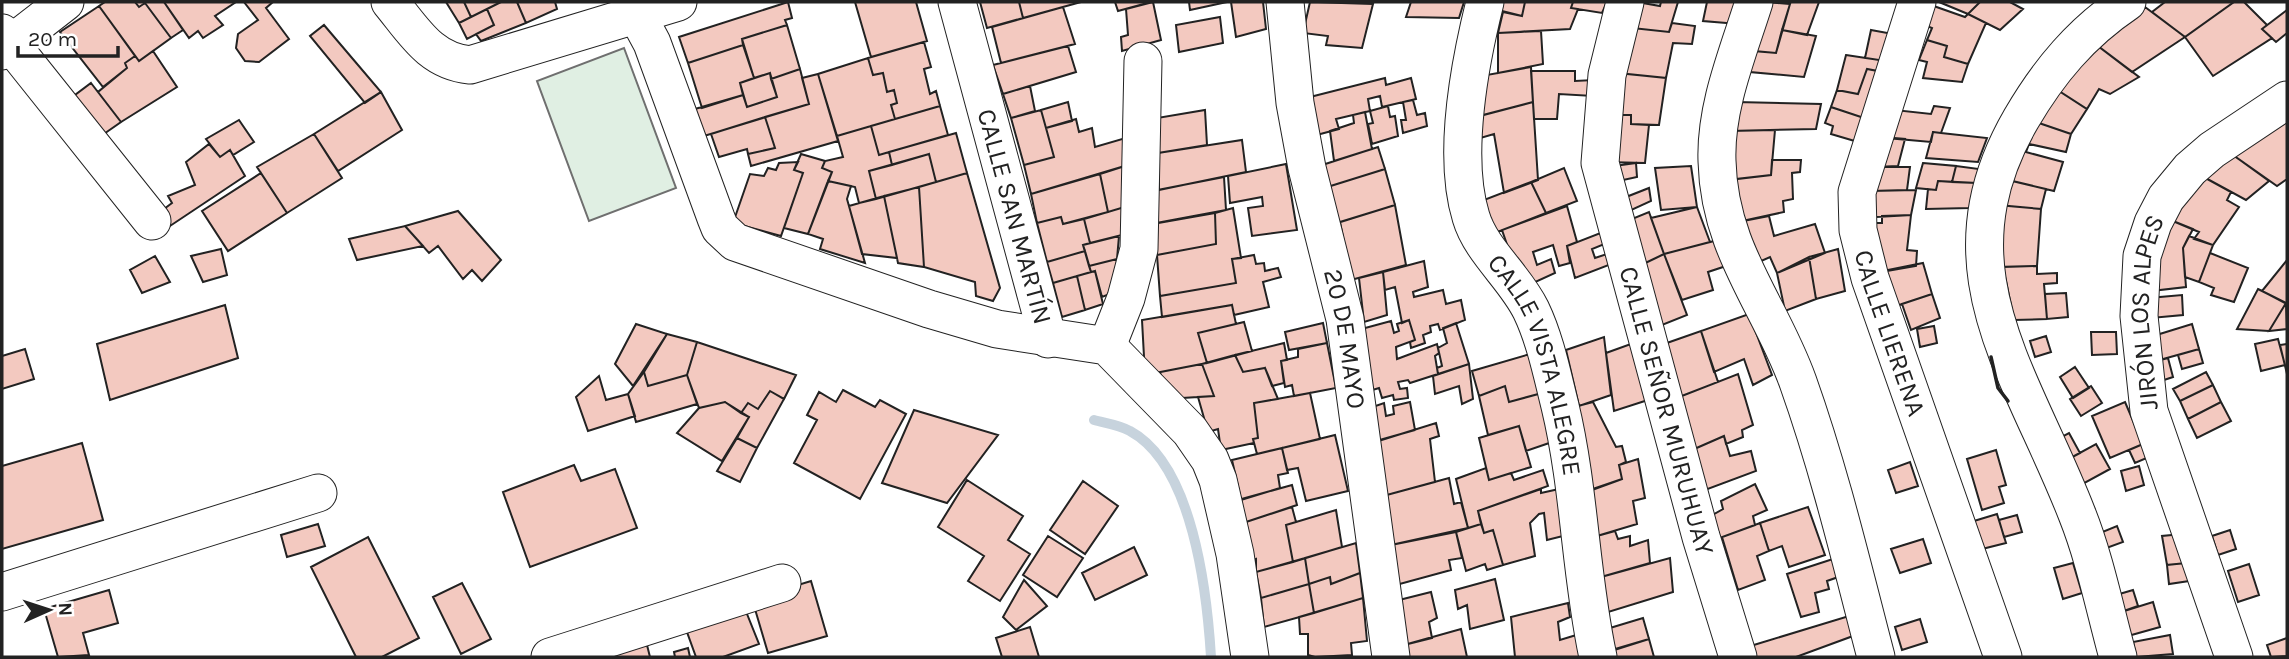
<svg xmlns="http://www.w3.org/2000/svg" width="2289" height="659" font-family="Karla,sans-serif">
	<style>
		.green { fill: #e0efe3; stroke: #6f6f6f; stroke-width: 2 }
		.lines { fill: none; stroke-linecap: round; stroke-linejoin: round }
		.stream { stroke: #c7d3dd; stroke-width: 10 }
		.building { fill: #f3c9c0; stroke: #222; stroke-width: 2 }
		.minor-casing { stroke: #222; stroke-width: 39 }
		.minor { stroke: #fff; stroke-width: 37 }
		.wall { stroke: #222; stroke-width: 3.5 }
		.labels { text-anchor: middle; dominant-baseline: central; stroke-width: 5; stroke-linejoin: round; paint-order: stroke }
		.street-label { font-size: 26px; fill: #222; stroke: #fff }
	</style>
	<rect width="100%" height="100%" fill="#fff"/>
	<path class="green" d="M624,48L676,188L589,221L537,81Z"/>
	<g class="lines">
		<path class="stream" d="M1094,420C1105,423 1120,425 1130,431C1193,465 1207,592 1211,657"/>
	</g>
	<path class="building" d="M105,2H135L139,7L145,3L171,38L139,61L99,6Z
		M135,2H164L183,30L171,38L145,3L139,7Z
		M164,2H236L215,16L223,25L203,38L198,31L189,38Z
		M244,2H273L266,8L289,39L259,62L245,61L236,48L238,34L258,20Z
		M446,2H464L471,17L459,23Z
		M464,2H501L471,17Z
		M501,2H517L526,23L481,41L476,34L494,25L487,9Z
		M517,2H555L557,9L526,23Z
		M788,2L792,18L785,20L787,25L742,39L743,45L688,63L679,37Z
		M855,2H916L927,41L871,57Z
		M980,2H1019L1023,18L987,28Z
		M1019,2H1081L1023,18Z
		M1115,2H1151L1118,11Z
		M1153,2L1161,40L1122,51L1121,37L1128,35L1126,9Z
		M1189,2H1227L1190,10Z
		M1231,2H1263L1266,29L1236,37Z
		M1310,2L1373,4L1362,48L1326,45L1328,36L1303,33Z
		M1411,2H1464L1459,18L1406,17Z
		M1500,2H1525L1522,16L1498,10Z
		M1525,2H1573L1571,8L1578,9L1570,29L1498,33L1503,12L1522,16Z
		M1573,2H1607L1602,13L1571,8Z
		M1637,2L1660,6L1661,2H1678L1669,32L1623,27Z
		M1707,2H1743L1738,24L1703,21Z
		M1766,2L1790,4L1776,53L1754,51Z
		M1778,2H1819L1807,35L1782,30L1790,4Z
		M1939,2H1980L1968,14Z
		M1980,2H2010L2023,9L2000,30L1968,14Z
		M2165,2H2234L2185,37L2152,12Z
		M2234,2H2244L2267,25L2262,29L2272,38L2213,76L2185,37Z
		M1928,4L1965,17L1968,14L1986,23L1968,64L1944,57L1947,46L1927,40L1932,28L1917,22Z
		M99,6L135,56L125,63L127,68L103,87L60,32Z
		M1063,7L1075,44L1001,63L992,27Z
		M2145,7L2185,37L2132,72L2094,43Z
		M487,9L494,25L467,39L459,23Z
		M2287,10V33L2276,42L2262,29Z
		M1220,17L1223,43L1179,52L1176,25Z
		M1672,23L1695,26L1692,44L1673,43L1666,78L1618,73L1623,27L1669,32Z
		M324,25L381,92L365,103L310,36Z
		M787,25L800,69L771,79L770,73L754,78L742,39Z
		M1782,30L1816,36L1804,77L1750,72L1754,51L1776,53Z
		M1871,30L1893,34L1886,61L1865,58Z
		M1541,31L1543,64L1498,73V33Z
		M1927,40L1947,46L1944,57L1968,64L1962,82L1923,78L1927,62L1919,60Z
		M924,42L931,67L924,69L930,94L936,91L940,106L895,119L891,105L897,103L894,90L887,92L883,73L873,75L868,58Z
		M2094,43L2139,77L2110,94L2099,89L2087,109L2056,89Z
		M743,45L754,78L740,83L743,95L702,108L688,63Z
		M1068,46L1076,72L1003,94L993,65Z
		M153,51L177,87L121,122L98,92L127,68L125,63L135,56L139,61Z
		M1846,55L1886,61L1883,72L1867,69L1858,94L1837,90Z
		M868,58L873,75L883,73L887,92L894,90L897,103L891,105L895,119L837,136L818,74Z
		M1531,67L1533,102L1483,115L1481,76Z
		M800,69L809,104L704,136L695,109L743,95L747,107L777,97L771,79Z
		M1867,69L1883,72L1867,119L1831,107L1837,90L1858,94Z
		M1531,71H1575V81L1594,80L1593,96L1559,94L1557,119H1534Z
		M770,73L777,97L747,107L740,83Z
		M1618,73L1666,78L1659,125L1631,124V115H1616Z
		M818,74L838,141L751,166L748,154L775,148L765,117L809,104L802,78Z
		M1385,78L1386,85L1411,78L1416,99L1382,107L1380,96L1368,99L1370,111L1336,119L1339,129L1313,136L1306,98Z
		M91,83L121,122L101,136L71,98Z
		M1030,86L1035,111L1011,118L1003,94Z
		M2056,89L2087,109L2071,134L2036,122Z
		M381,92L402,130L338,171L314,134Z
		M1413,100L1417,115L1425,113L1427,126L1403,133L1401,120H1406L1403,102Z
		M1068,102L1072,121L1046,128L1041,110Z
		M1533,102L1538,180L1504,193L1494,134L1477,139L1476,117Z
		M1736,102L1821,104L1816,129L1729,131Z
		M940,106L948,135L879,155L871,126Z
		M1388,106L1390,117L1395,116L1398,136L1372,144L1368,124L1373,123L1370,111Z
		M1934,106L1950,108L1941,133L1933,132L1931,142L1887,138L1895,110L1931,114Z
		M1831,107L1867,119L1858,142L1831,134L1833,126L1825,123Z
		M1041,110L1054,157L1024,165L1011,118Z
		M1205,110L1207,145L1158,153L1157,118Z
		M1365,112L1372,149L1334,161L1330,131L1354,123L1353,115Z
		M1616,115H1631V124L1649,125L1645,163L1606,162Z
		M765,117L775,148L748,154L747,149L719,157L711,134Z
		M1076,119L1079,132L1092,128L1095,147L1129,137L1128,165L1031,194L1024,165L1054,157L1046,128Z
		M239,120L254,142L233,155L230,150L220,157L206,139Z
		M2036,122L2071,134L2066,152L2020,142Z
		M2287,122V179L2277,186L2233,155Z
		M871,126L879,155L889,152L892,165L869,171L876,199L859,203L855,187L828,181L832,172L822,168L825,161L843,157L837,136Z
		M1775,130L1771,175L1728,180L1729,131Z
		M1933,132L1941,133L1987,138L1978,162L1926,158Z
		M956,133L967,173L936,182L929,154L892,165L889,152Z
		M314,134L342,178L287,213L257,167Z
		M1882,137L1905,139L1898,166L1874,167Z
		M1242,140L1246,172L1159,190L1158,153Z
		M209,144L220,157L230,150L245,176L170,226L160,212L172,203L168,196L195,185L186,162Z
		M2029,144L2026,152L2063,162L2054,191L2004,179Z
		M1378,147L1385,169L1321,189L1316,167Z
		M801,154L825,161L822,168L832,172L808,234L784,228L803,173L794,170Z
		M929,154L936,182L876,199L869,171Z
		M2233,155L2269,181L2246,200L2200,175Z
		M1772,160H1801L1800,172L1792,173L1793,199L1783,201L1784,212L1733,223L1728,180L1771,175Z
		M798,162L794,170L803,173L781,236L733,223L750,174L764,176L768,168L776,170L779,163Z
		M1636,163L1637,177L1623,180L1626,197L1649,188L1651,201L1627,212L1607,167Z
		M1923,163L1956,166L1952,182L1938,181L1936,190L1916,188Z
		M1286,164L1297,230L1252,236L1248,208L1263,206L1262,197L1230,203L1228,176Z
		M1128,165V206L1108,212L1100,174Z
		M1691,166L1697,207L1661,210L1655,168Z
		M1956,166L1979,169L1976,183L1952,182Z
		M1874,167H1910L1907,190L1870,191Z
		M1564,168L1577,201L1546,213L1531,182Z
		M1385,169L1395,205L1331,225L1321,189Z
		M261,173L287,213L228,251L202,211Z
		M967,173L1000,288L993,301L976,296L975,282L924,267L919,187Z
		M1100,174L1108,212L1063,224L1061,217L1037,223L1031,194Z
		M2200,175L2231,192L2227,200L2239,207L2213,245L2194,239L2199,232L2168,219Z
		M1224,177L1226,210L1151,224L1152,191Z
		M2004,179L2046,189L2041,209L1998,205Z
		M828,181L851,186L847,199L865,263L820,249L823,239L808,234Z
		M1938,181L1976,183L1970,208L1926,209L1928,189L1936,190Z
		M1531,182L1546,213L1487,236L1476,203Z
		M919,187L924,267L898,263L884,196Z
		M1916,190L1911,215L1860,218L1870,191Z
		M884,196L897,258L862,254L849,206Z
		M1395,205L1406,265L1351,280L1340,222Z
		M1998,205L2041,209L2037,266L1995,267Z
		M1128,206L1126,234L1090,243L1084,219Z
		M1567,206L1577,242L1567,246L1570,263L1559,266L1553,245L1533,252L1537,265L1551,259L1555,273L1522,288L1502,230Z
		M1697,207L1710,242L1664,254L1651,218Z
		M1233,208L1241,258L1232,259L1236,283L1160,296L1157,255L1216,244L1215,213Z
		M458,211L501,260L482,281L472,270L463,279L438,246L429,253L405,226Z
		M1649,212L1664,254L1637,267L1622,223Z
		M1215,213L1216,244L1146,257L1147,225Z
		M1911,215L1907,250L1917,251L1916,266L1875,273L1863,223H1882V216Z
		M1769,216L1774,236L1815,224L1825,253L1777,273L1770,257L1759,262L1733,223Z
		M1061,217L1063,224L1084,219L1090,243L1083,245L1085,251L1047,262L1037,223Z
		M2168,219L2193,229L2183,248L2186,287L2151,291Z
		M405,226L423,246L357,260L349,239Z
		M1603,232L1607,243L1592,249L1595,258L1610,253L1614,263L1575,278L1567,246Z
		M1119,236L1117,259L1089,266L1083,245Z
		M2189,236L2213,245L2199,282L2185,277L2183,248Z
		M1718,240L1726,266L1708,272L1713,290L1682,300L1664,254Z
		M221,249L227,275L203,282L191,256Z
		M1838,249L1845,291L1816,299L1809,257Z
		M1085,251L1091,272L1053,283L1047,262Z
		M2210,253L2248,268L2234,302L2211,295L2214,288L2199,282Z
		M1664,254L1687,315L1657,327L1637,267Z
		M1254,255L1256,264L1264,263L1265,271L1278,268L1281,277L1263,282L1269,307L1234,315L1232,305L1162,317L1160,296L1236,283L1232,259Z
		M155,256L170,282L142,293L130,270Z
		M1809,257L1816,299L1785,311L1777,273Z
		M1117,259L1115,292L1102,297L1095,271L1091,272L1089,266Z
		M2287,260V304L2262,291Z
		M1424,261L1428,287L1413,292L1414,297L1443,290L1446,304L1461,300L1465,320L1440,330L1438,324L1430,326L1431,332L1423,335L1425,343L1411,348L1410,342L1415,340L1409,320L1402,323L1395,287L1385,290L1383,272Z
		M1923,263L1932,294L1896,306L1883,271Z
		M2037,266V274L2057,273V283L2044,284L2047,319L2014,320L2003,267Z
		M1095,271L1103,304L1085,310L1077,276Z
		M1383,272L1387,315L1364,322L1359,278Z
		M1077,276L1085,310L1062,317L1053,283Z
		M2258,289L2286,303L2269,331L2237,329Z
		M2066,293L2068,317L2047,319L2045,294Z
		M1932,294L1940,318L1911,330L1902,304Z
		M2182,295L2183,315L2151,318L2149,298Z
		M2286,303L2287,329L2269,331Z
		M225,305L238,358L110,400L97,344Z
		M1232,305L1236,324L1198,333L1207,363L1145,375L1142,320Z
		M1749,314L1772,375L1753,385L1744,359L1714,372L1701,331Z
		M1409,320L1415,340L1396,347L1397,359L1437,344L1439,353L1435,356L1438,374L1410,383L1408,380L1398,382L1400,389L1407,388L1408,398L1394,400L1393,395L1382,398L1379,388L1366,392L1354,331L1391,321L1394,333L1399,331L1397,324Z
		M1244,322L1252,351L1207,363L1198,333Z
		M1323,323L1327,343L1289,350L1285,332Z
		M1456,323L1469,364L1438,374L1437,368L1442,366L1438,348L1447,343L1443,328Z
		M636,324L667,334L633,386L615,364Z
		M2192,324L2199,349L2156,361L2150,337Z
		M1934,326L1937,343L1920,347L1917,329Z
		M1701,331L1718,382L1674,399L1664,344Z
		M2091,332H2116L2117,354L2092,355Z
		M667,334L697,342L687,375L648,386L644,372Z
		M2046,336L2051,352L2035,357L2030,341Z
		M1604,337L1611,395L1579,406L1566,350Z
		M2278,339L2285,365L2261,371L2255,344Z
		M1639,341L1651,399L1614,411L1606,353Z
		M697,342L796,375L784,399L770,391L758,409L748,403L741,413L725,402L699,408L687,375Z
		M1284,343L1287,360L1281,361L1284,383L1272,386L1265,368L1243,372L1235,355Z
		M1327,343L1336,388L1294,396L1292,385L1285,387L1281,361L1298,357V349Z
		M2287,344V374L2280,345Z
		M25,349L34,379L2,389V356Z
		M2199,349L2203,363L2182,369L2178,355Z
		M1530,354L1542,393L1509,402L1505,386L1479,396L1472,371Z
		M1235,355L1243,372L1265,368L1278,399L1254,403L1258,438L1253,439L1254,443L1221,450L1218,429L1208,432L1198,397L1214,396L1202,364Z
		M2168,358L2173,377L2158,382L2153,362Z
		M1202,364L1214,396L1166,399L1160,372Z
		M1469,364L1473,399L1462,404L1459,386L1435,394L1433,376Z
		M2075,367L2089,388L2073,398L2060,377Z
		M644,372L648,386L687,375L697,404L636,422L628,394Z
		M2206,372L2213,385L2180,401L2173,389Z
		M1738,374L1753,425L1742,430L1743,437L1726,444L1724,436L1692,450L1674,399Z
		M599,376L606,400L628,394L635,416L588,431L576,397Z
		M2213,385L2221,402L2188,419L2180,401Z
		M1505,386L1509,402L1542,393L1555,441L1526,451L1519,426L1488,435L1479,396Z
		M2091,386L2102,403L2081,416L2070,399Z
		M843,390L875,407L880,400L906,414L860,499L794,463L817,420L807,415L819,392L836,402Z
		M770,391L784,399L757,448L737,438L749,417L741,413L748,403L758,409Z
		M1310,393L1320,439L1257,454L1253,439L1258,438L1254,403Z
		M725,402L749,417L722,461L677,433L699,408Z
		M1410,402L1415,430L1369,443L1364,410L1384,403L1386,416L1394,414L1393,406Z
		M1593,402L1616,447L1622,446L1626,462L1619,465L1622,479L1587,491L1574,407Z
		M2125,402L2143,444L2110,458L2092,416Z
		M2221,402L2231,421L2197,438L2188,419Z
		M914,410L998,435L947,503L882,483Z
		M1436,423L1439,436L1430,439L1435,482L1383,496L1372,443Z
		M1519,426L1531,467L1489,480L1479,438Z
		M2069,433L2080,453L2065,461L2054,441Z
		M1335,435L1348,491L1306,501L1298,468L1287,470L1282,448Z
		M1724,436L1730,456L1751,451L1756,471L1705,490L1692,450Z
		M737,438L757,448L740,482L717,471Z
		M82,443L103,520L2,549V466Z
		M2096,444L2110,469L2079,486L2065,461Z
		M2143,444L2149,457L2135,463L2129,450Z
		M1282,448L1288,473L1278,475L1280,488L1241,500L1232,460Z
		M1996,450L2006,485L1999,487L2004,503L1982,510L1967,459Z
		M1638,459L1645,498L1633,501L1637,524L1597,536L1592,490L1622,479L1619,465Z
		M1910,462L1918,486L1896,493L1888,470Z
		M574,465L581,481L615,469L637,528L530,567L503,492Z
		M2139,466L2144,485L2126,491L2121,471Z
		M1486,468L1489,480L1511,473L1514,480L1543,470L1548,486L1478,511L1481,524L1468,528L1456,479Z
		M1449,478L1454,504L1461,502L1468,528L1391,545L1383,496Z
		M967,480L1023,516L1008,540L1030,554L1000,601L968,581L984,556L938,527Z
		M1083,481L1118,506L1085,554L1050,530Z
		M1755,484L1767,510L1753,516L1755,525L1717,539L1709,517L1723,509L1721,501Z
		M1292,485L1297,505L1243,523L1238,500Z
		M1541,489V493L1559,489L1563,536L1547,540L1544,513L1539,514L1530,523L1535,556L1503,565L1493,530L1484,533L1478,511Z
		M1292,507L1296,522L1286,525L1293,562L1256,572V559L1250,561L1243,523Z
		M1808,507L1825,555L1789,567L1782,546L1769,551L1760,523Z
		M1336,510L1342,547L1293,562L1286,525Z
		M1997,514L2006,543L1982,549L1974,521Z
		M2017,515L2022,532L2004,537L1999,520Z
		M1760,523L1769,551L1757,556L1765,580L1738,590L1722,537Z
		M318,524L325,546L287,557L281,535Z
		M1481,524L1484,533L1493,530L1503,565L1487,570L1485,564L1466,571L1456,532Z
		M2117,526L2123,542L2101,550L2095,535Z
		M2230,530L2236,549L2218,555L2212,536Z
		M1615,531L1618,539L1630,536V546L1648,540L1650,563L1601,577L1597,536Z
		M1456,532L1462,558L1449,560L1451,570L1396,585L1391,545Z
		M2182,534L2186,563L2167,565L2162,536Z
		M1048,536L1083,558L1057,597L1023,575Z
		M368,537L419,638L382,657H356L311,567Z
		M1923,539L1931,563L1900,573L1891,549Z
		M1356,543L1360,573L1331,584L1330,577L1309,584L1305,558Z
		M1134,547L1147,575L1095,600L1082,573Z
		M1839,557L1844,575L1827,581L1829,589L1815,593L1819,612L1801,617L1787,574Z
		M1305,558L1309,584L1261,598L1256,572Z
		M1670,558L1673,592L1605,613L1601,577Z
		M2073,563L2082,593L2063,599L2054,568Z
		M2186,563L2196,580L2169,584L2167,565Z
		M2249,564L2259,595L2238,602L2228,571Z
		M1360,573L1363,598L1314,613L1309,584L1330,577L1331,584Z
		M1495,579L1504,620L1470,629L1467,605L1458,609L1455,590Z
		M1024,580L1047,606L1016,630L1003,617Z
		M811,581L827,636L768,653L752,599Z
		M462,583L491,639L461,654L433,597Z
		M1309,584L1314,613L1264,627L1261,598Z
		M109,590L118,623L83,633L89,655L58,657L44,609Z
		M2133,590L2138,606L2121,612L2116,595Z
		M1431,592L1437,618L1429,622L1432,638L1396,647L1391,602Z
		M1363,598L1367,641L1351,643L1352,655L1315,657L1308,655V634H1300L1299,617Z
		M741,599L759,644L723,657H696L683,621Z
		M2153,602L2160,627L2128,636L2121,612Z
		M1568,603L1570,617L1558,622L1560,640L1583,633L1581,657H1515L1511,617Z
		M1849,616L1853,636L1796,657H1747L1744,648Z
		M1643,618L1649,639L1605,652L1600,631Z
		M1920,619L1927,642L1902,650L1895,627Z
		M1030,627L1039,657H1002L996,638Z
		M1461,629L1467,657H1406L1404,645Z
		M2170,635L2173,654L2136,657L2133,642Z
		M2287,638V656L2271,657L2267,645Z
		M1649,639L1654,657H1610L1608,652Z
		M647,645L650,657H614L613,653Z
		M688,648L690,657H675L674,652Z"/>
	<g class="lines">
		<defs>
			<g id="minor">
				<path d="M390,2C414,31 430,61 470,65L678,2"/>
				<path d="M630,2L652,43L716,218L720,228L735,242L929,309L997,329L1107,346L1190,431L1210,460L1218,480L1235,554L1250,657"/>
				<path id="s1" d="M957,2L1048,339"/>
				<path id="s2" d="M1285,2L1295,103L1307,168L1345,319L1391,657"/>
				<path id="s3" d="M1485,2C1470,62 1452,156 1471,217C1481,251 1515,277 1531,310C1545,339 1552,374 1560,406C1580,489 1580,574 1598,657"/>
				<path id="s4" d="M1625,2L1607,75L1600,163L1701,537L1738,657"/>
				<path d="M1754,2C1738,53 1715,107 1717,161C1719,250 1770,304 1798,382C1830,472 1852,565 1876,657"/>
				<path id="s5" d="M1917,2L1857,192L1858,230L1870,278L2003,657"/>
				<path d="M2,33L152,221"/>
				<path d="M2,51L65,2"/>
				<path d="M1107,346L1126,298L1139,249L1143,61"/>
				<path d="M2,592L318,493"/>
				<path d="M550,657L782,583"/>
				<path d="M2118,657C2105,610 2095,559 2077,514C2023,374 1934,269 2021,119C2049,71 2081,33 2127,2"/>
				<path id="s6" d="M2234,657L2149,411L2139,316L2142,256L2153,223L2166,198L2190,169L2212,150L2287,100"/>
			</g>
		</defs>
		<use href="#minor" class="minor-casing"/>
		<use href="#minor" class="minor"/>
		<path class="wall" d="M1991,357L1998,388L2008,401"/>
	</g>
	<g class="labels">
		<g class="street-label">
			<text stroke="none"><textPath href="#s1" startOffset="222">CALLE SAN MARTÍN</textPath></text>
			<text stroke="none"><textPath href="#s6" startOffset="360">JIRÓN LOS ALPES</textPath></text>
			<text stroke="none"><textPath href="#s5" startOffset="345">CALLE LIERENA</textPath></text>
			<text stroke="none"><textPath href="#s2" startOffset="343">20 DE MAYO</textPath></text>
			<text stroke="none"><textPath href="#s3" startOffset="382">CALLE VISTA ALEGRE</textPath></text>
			<text stroke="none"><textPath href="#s4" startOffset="420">CALLE SEÑOR MURUHUAY</textPath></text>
		</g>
	</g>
	<rect width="2289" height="659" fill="none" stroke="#222222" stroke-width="7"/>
	<g transform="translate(49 610) rotate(87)" stroke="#ffffff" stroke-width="5" paint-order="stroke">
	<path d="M0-5L12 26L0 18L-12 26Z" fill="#222222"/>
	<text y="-10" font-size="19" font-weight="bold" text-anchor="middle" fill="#222222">N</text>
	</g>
	<path d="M18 46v10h100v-10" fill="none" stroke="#222222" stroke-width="3.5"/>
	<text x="28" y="46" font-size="21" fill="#222222" stroke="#ffffff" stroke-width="5" paint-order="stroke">20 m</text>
</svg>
